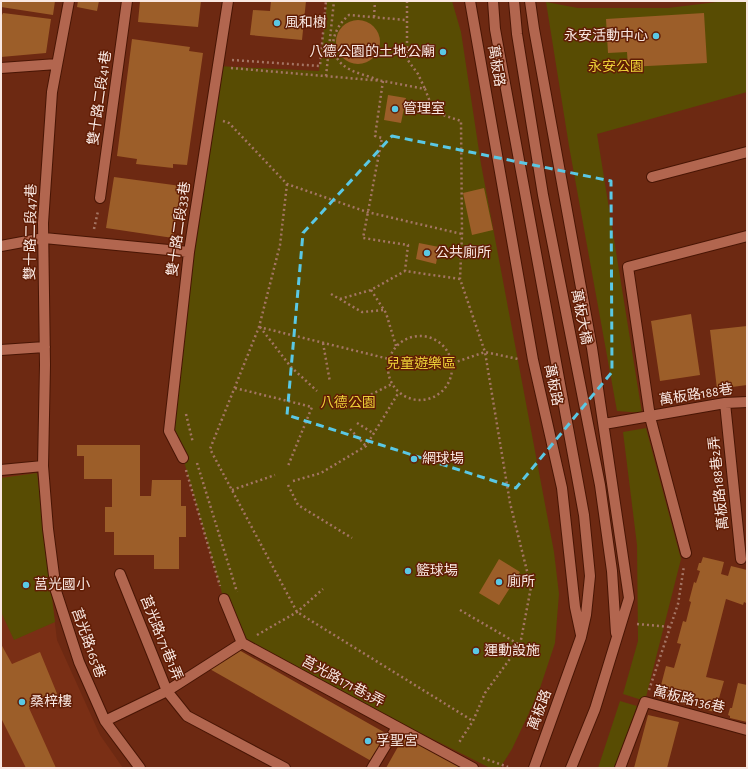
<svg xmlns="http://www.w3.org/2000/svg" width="748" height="769" font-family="'Alegreya Sans','Noto Sans TC',sans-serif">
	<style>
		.built { fill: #7a2f15 }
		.green { fill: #584c03 }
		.building { fill: #9c5e29 }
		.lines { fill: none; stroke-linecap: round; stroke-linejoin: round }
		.minor-casing { stroke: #481504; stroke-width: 12 }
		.path { stroke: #a47564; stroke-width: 2.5; stroke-dasharray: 2 3; stroke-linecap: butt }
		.minor { stroke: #b2664f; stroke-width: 10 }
		.marked { fill: none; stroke: #5ac8e5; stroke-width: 3; stroke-dasharray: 8 5; stroke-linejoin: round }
		.poi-dot { fill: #5ac8e5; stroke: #611d05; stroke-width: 1.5 }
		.labels { text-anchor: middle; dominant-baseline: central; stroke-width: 3; stroke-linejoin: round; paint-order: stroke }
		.poi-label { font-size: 14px; fill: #f9e8e2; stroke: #611d05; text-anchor: start }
		.street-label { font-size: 14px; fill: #f9e8e2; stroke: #611d05 }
		.park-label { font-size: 14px; fill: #ebcf37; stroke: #611d05 }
	</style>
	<rect width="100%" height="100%" fill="#6d2912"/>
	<path class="built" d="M37,473L57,640L100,735L123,768H1V477Z"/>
	<path class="green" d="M327,1H452L461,32L481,164L554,552L559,594L555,643L538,694L512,749L500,768H490L242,643L224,600L183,458L169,431L217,66L319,71Z
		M725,1H747V92L597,134L642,413L617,411L569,146L546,2L578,8H668Z
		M646,428L681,559L645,701L623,694L638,641L637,545L623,432Z
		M37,473L55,622L14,640L1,612V478Z
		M620,701L637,706L617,768H598Z"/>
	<path class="building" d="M1,1H55L53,15L1,7Z
		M78,1H99L97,11L77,7Z
		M140,1H201L198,27L138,22Z
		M271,1H306L302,40L250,35L253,10L270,11Z
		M3,13L51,19L46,53L1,57V17Z
		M704,13L707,63L628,67L627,52L608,53L606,19Z
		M336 42a22 22 0 1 1 44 0a22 22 0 1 1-44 0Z
		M132,39L190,47L189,51L203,53L187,165L173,164V168L136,164L137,159L117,156Z
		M388,95L406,98L401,123L384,120Z
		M114,177L181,186L173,238L106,228Z
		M484,188L493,230L472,235L463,193Z
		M419,243L439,247L436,264L416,259Z
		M691,314L700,375L660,381L651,321Z
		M747,326V385L717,389L710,330Z
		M77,445H140V496H151L152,480H181V506H186V537H179V569H154V555H114V532H105V507H112V479H84V456H77Z
		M703,557L724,562L721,574L728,576L731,566L747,570L746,603L744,602L743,605L726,599L706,677L724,681L717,705L721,706L719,713L695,707L696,702L688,700L687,705L658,698L659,693L655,692L656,687L660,689L666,666L674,668L681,644L677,643L683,621L686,622L691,602L689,601L694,582L696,583L700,571L697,570L699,563H701Z
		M499,559L520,572L499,605L479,593Z
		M1,644L12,664L40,652L58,696L29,708L56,768H26L1,718Z
		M239,650L389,735L373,762L208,668Z
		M738,683L747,685V722L730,718V716L728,715L730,708H732Z
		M648,715L679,722L667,768H634Z
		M404,736L462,768H386Z"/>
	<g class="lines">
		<defs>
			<path id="minor" d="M69,1L52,92L43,223L45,365L43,466L48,529L56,591L79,662L105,721L140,768
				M470,1L533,360L562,488L575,607L581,635
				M493,1L495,29L584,515L590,576L586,615L581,637L534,768
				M514,1L517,34L543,195L600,485L612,571L616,633
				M530,1L534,29L592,348L629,598L595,709L571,768
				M1,68L57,64
				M652,177L747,152
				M100,198L127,1
				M1,246L44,238L189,252
				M1,350L45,347
				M725,403L741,559
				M604,424L725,403L747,402
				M183,458L169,431L189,252L228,1
				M1,470L43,466
				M686,553L650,417L628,267L747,236
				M120,574L167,691L187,716L285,768
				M224,599L242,643L473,768
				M105,721L167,691L242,643
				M372,768L397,727
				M620,768L645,702L747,730"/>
		</defs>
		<use href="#minor" class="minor-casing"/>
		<path class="path" d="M407,1V59L418,74L425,89
			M374,17L375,1
			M232,60L320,66L326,1
			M231,68L383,81L425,89L434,112L461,121L462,234L460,279L485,352L510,503L531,587L520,645L485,693L473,721L458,744
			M326,76L334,1
			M378,80C369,76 358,74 349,69C325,56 331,30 349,15L406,20
			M383,81L375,136L382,138L363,238L408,245L405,271L460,279
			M223,121L229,123L287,184L367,212L462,234
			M287,184L280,245L259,327L210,449L297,612L473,721
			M94,229L98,211
			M371,290L386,313L396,346
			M331,294L362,312L384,310
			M340,299L371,290L405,271
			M259,327L389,359
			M260,327L291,367L317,391
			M388 368a32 32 0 1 1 64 0a32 32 0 1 1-64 0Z
			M323,343L330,382
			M453,363L485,352L518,359
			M235,388L312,407L288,466
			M362,399L392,384
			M186,414L193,443
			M357,423L373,433
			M350,429L366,446
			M197,463L237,592
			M186,470L220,586
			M293,481L321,473L366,446L399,392
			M288,485L298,505L352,538
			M232,490L275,475
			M460,610L520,645
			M637,624L671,627
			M257,635L297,612L323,589
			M649,690L678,604L684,566
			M483,758L508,767"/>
		<use href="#minor" class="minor"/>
	</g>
	<path class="marked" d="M392,136L611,181L612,372L516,488L287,415L303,233Z"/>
	<g class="poi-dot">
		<circle cx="277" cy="23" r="4"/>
		<circle cx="656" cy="36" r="4"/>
		<circle cx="443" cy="52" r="4"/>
		<circle cx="395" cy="109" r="4"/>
		<circle cx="427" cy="253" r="4"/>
		<circle cx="414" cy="459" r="4"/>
		<circle cx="408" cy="571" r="4"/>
		<circle cx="499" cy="582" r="4"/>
		<circle cx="26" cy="585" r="4"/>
		<circle cx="476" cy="651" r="4"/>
		<circle cx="22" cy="702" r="4"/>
		<circle cx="368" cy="741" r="4"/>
	</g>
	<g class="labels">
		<g class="poi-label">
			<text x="285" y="23">風和樹</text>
			<text x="648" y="36" text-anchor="end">永安活動中心</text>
			<text x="435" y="52" text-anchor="end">八德公園的土地公廟</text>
			<text x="403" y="109">管理室</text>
			<text x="435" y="253">公共廁所</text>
			<text x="422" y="459">網球場</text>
			<text x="416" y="571">籃球場</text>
			<text x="507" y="582">廁所</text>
			<text x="34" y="585">莒光國小</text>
			<text x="484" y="651">運動設施</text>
			<text x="30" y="702">桑梓樓</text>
			<text x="376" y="741">孚聖宮</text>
		</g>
		<g class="street-label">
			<text transform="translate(496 66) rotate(80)">萬板路</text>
			<text transform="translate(100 98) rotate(-82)">雙十路二段41巷</text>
			<text transform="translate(179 229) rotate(-82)">雙十路二段33巷</text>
			<text transform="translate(31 232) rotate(-89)">雙十路二段47巷</text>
			<text transform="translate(581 317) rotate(79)">萬板大橋</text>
			<text transform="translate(553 385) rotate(78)">萬板路</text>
			<text transform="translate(696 395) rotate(-9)">萬板路188巷</text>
			<text transform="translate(719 483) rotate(-96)">萬板路188巷2弄</text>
			<text transform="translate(161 638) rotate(68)">莒光路171巷1弄</text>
			<text transform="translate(88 643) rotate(70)">莒光路165巷</text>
			<text transform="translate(343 682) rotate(28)">莒光路171巷3弄</text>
			<text transform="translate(689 700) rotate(14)">萬板路136巷</text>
			<text transform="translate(540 710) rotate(-70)">萬板路</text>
		</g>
		<g class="park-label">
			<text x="616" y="67">永安公園</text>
			<text x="421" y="364">兒童遊樂區</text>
			<text x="348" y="403">八德公園</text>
		</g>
	</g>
	<rect width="748" height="769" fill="none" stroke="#f9e8e2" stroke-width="4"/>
</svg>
